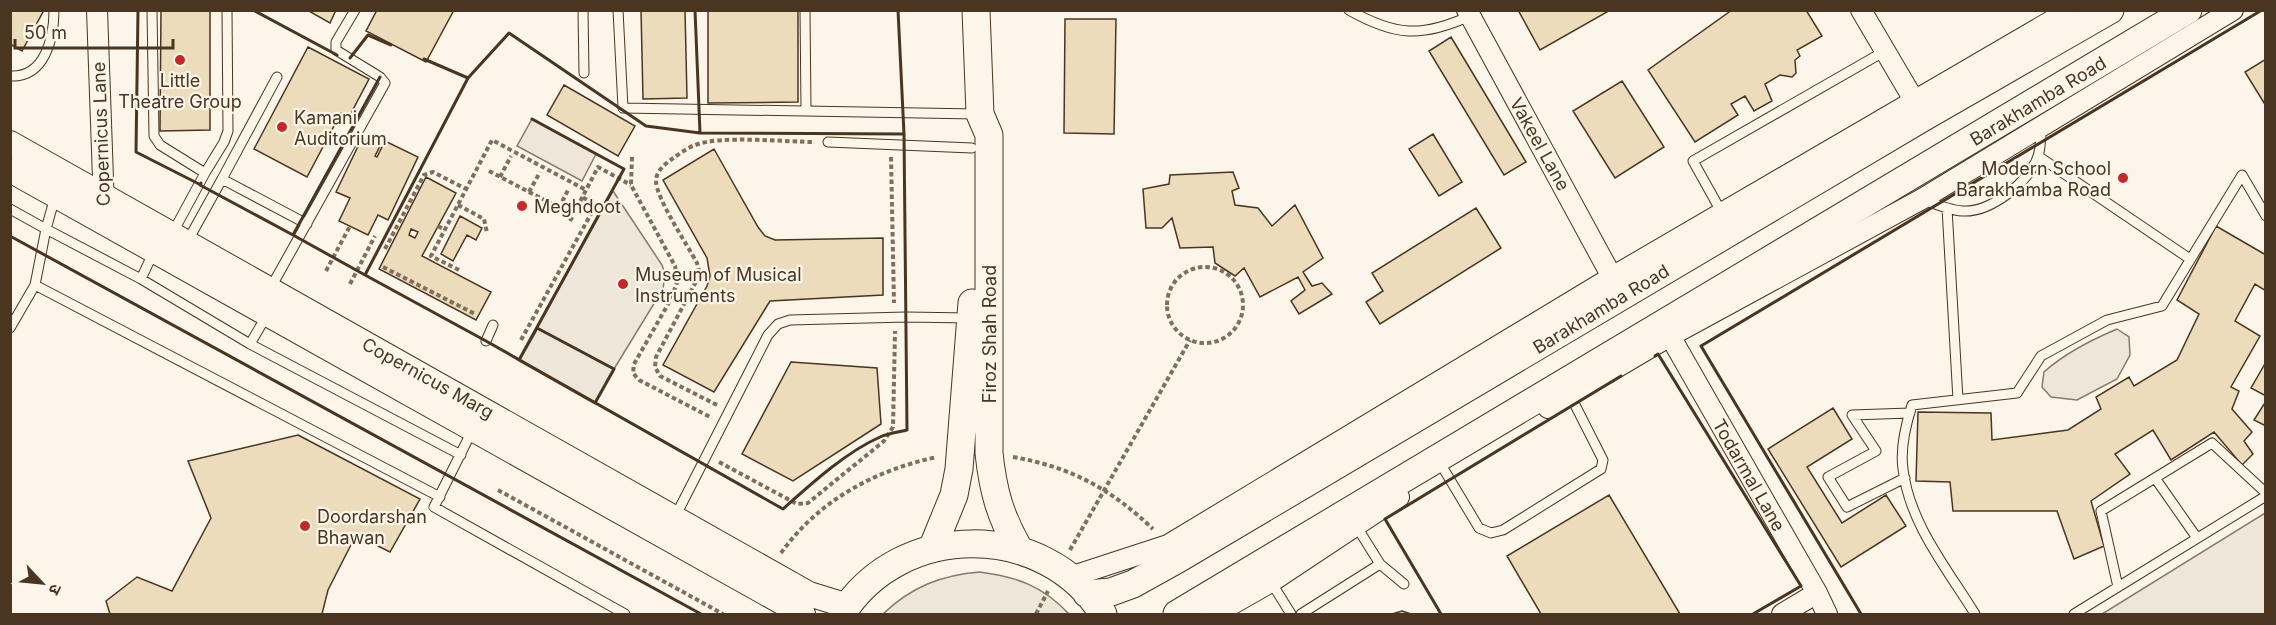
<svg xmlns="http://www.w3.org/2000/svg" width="2276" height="625" font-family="Inter,'Noto Sans Devanagari',sans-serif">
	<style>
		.green { fill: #ede6d9; stroke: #887966; stroke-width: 1.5 }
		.parking { fill: #ede7d9; stroke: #887966; stroke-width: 1.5 }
		.building { fill: #ecdcbc; stroke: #4a3520; stroke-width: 1.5; fill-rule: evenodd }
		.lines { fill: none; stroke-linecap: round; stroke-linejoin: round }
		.service-casing { stroke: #4a3520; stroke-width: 11 }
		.minor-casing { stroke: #4a3520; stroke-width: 22 }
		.tertiary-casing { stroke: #4a3520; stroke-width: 26 }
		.secondary-casing { stroke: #4a3520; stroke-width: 29 }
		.path { stroke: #7f6f5c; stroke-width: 4; stroke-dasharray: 4.5 3; stroke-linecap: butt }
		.service { stroke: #fbf6e9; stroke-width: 9 }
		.minor { stroke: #fbf6e9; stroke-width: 20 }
		.tertiary { stroke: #fbf6e9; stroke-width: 24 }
		.secondary { stroke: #fbf6e9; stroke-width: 27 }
		.wall { stroke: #4a3520; stroke-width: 3 }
		.poi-dot { fill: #c62828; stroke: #fbf6e9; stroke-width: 2 }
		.labels { text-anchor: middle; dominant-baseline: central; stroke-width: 4.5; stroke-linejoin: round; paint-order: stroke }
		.poi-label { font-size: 18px; fill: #4a3520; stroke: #fbf6e9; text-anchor: start }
		.street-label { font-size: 18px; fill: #4a3520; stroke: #fbf6e9 }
	</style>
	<rect width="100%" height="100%" fill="#fbf6e9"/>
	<path class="green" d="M532,119L596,154L582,181L517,146Z
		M613,191L662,265L665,274L663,289L614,369L537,328Z
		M2117,329L2129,337L2130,355L2117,379L2077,400L2051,397L2042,387L2044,372C2065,353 2091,340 2117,329Z
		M2265,513V614H2102Z
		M980,572C1017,577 1043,586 1069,614H883C911,587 941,575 980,572Z"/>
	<path class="parking" d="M537,328L614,369L595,403L519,360Z"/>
	<path class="building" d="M10,10H44L22,51L10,44Z
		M161,10H210V130L160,131Z
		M307,10H336L330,23Z
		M377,10H454L426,62L366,31Z
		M641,10H685L687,98L643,99Z
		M708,10H798V102L708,103Z
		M1518,10H1606L1607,12L1540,50Z
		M1732,10H1806L1822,36L1797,50L1800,56L1795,60L1796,73L1792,77L1780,75L1765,84L1772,101L1754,111L1745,96L1731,104L1738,115L1695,142L1648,70Z
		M1065,19H1116L1114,134L1064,133Z
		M1451,37L1526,162L1504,175L1429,51Z
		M308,47L369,79L349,117L341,113L307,177L254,149Z
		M2266,59V106L2245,72Z
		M1622,81L1664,147L1615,178L1573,111Z
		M564,85L635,126L618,156L547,115Z
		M1433,134L1462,182L1439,196L1409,149Z
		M362,138L380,146L375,156L377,157L385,141L418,157L388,220L378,215L368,235L339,221L350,198L336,192Z
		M714,149L758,227L765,236L775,240L883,238V295L770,301L714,392L663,365L707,286L710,276L707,258L663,180Z
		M1233,172L1239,188L1232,191L1235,205L1258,208L1272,226L1295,205L1323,258L1303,272L1312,286L1322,283L1332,294L1299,314L1291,301L1305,290L1298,277L1260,297L1244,268L1235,276L1215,263L1213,247L1180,248L1172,218L1162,228H1146L1143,189L1169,184L1170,175Z
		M426,177L456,193L422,256L491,292L476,320L379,269ZM411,229L418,232L415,238L409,235Z
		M1476,208L1501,248L1380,324L1366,302L1383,291L1372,273Z
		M460,216L482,228L476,240L467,235L453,261L441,254Z
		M2216,226L2266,255V291L2255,284L2235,321L2260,336L2231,387L2239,391L2232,409L2252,432L2244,441L2253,454L2242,465L2214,432L2171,460L2153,430L2115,454L2130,474L2091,501L2104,546L2074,559L2057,511H1953L1950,482L1916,481L1918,412L1991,413L1992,440L2068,430L2101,409L2096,397L2129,377L2134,386L2177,360L2199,314L2177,300Z
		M791,362L877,368L881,424L793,481L742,454Z
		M2266,362V396L2251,388Z
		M2266,401V426L2254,420Z
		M1833,408L1852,439L1807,467L1842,523L1886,495L1906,526L1841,567L1768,449Z
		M298,435L420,499L390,552L356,535L328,590L322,614H110L106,601L137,577L172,591L211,518L188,461Z
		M1609,495L1680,614H1541L1507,556Z
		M1402,611L1411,614H1392Z"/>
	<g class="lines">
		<defs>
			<path id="service" d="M152,10L154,136L160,145L205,173L172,234
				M583,10L584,73
				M618,10L623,108L977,114
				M805,10L806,110
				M1349,10C1395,36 1421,38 1470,16
				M10,76C45,78 54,38 54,10
				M828,142L972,148
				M2038,156L2190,259
				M205,173L224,142L228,131L227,10
				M222,179L277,77
				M55,197L46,229L141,279L250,344L461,455
				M1922,199C1935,204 1949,210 1962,211C1990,213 2030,182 2038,156C2041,148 2040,137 2042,128
				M1947,208L1958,400
				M10,209L46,229L35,285L440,497
				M1722,213L1693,161L1885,51
				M187,242L222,179L307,224
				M141,279L154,251
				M270,289L385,83L380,77L336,50V42L355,10
				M10,328L35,285
				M486,341L493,325
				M250,344L267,315
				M473,429L434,507L625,614
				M1443,468L1479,528L1491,533L1503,530L1601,469L1603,460L1570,395
				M1905,478L1847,507L1828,477L1876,451L1852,415L1910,413
				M2155,478L2197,538
				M675,517L768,335L778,324L790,320L906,317L969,318
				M1355,524L1380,564L1404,584
				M1271,582L1291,614
				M2118,587L2101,511L2212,443L2266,493
				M1301,614L1380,564
				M1975,614C1948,570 1909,523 1903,469C1900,449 1906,424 1912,405L2017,393L2041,356L2107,320L2162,306L2242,175L2266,216
				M2074,614L2266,496"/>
			<path id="minor" d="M97,10L104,207
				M1467,10L1612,277
				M1861,10L1921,112
				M1670,336L1817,593L1827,614
				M1548,408L1670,336L1922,199L2233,10
				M1070,577L1168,545L1612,277L2070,10
				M1215,614L1271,582L1399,497
				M1782,614L1817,593"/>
			<path id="tertiary" d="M10,143L809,594L848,606
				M10,170L803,614"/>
			<path id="secondary" d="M976,10L980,114L989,135V453C993,491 1000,516 1019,549
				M932,549L954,495L959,469L972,303
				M1087,594L1111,592L1133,584L1178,559L1924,117L2110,10
				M842,614C900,521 1045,520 1103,614
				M1177,614L2188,10"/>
		</defs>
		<use href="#service" class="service-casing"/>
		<use href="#minor" class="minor-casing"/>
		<use href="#tertiary" class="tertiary-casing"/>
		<use href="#secondary" class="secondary-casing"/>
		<path class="path" d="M632,157L631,185L675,266L678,280L671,299L634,364L633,373L639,380L712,418
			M891,157L894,303
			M489,171L573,215
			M500,177L511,156
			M529,192L540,172
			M458,205L484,219L487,233
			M559,208L569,188
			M570,221L598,167L631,185
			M438,226L445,230
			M385,249L424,175L433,172L466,189
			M383,267L475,314
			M1167 305a38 38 0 1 1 76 0a38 38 0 1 1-76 0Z
			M459,270L431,256L492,140L586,190
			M326,271L350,226
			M350,284L375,236
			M521,340L596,205L582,197
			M717,405L660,376L655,367L656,357L700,274L697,263C688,246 656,198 656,181C656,171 665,164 672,159C679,154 687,148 695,145C720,135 786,142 815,142
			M1013,457C1071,467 1111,489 1153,529
			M719,462L797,504L808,503L884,441L893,427L895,331
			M498,490L723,614
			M1070,550L1190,340
			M781,553C818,501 875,470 937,457
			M1036,614L1048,591"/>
		<use href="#service" class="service"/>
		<use href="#minor" class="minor"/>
		<use href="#tertiary" class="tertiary"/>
		<use href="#secondary" class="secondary"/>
		<path class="wall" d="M138,10L136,152L199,184
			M253,10L337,55
			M695,10L700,133
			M898,10L904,134H901
			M509,33L646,126L700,133L904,134L907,430C899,432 888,433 880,437C846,452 811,484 783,509L486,341L365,275L468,78Z
			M350,58L368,35L391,45
			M424,59L468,78
			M201,183L200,185L293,235
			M10,236L701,614
			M365,275L293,235L380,77
			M537,328L614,369L595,403L519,360Z
			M1655,356L1658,354L1801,586L1753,614
			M519,360L624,169L532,119
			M1441,614L1385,519L1621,376
			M1861,614L1701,346L2262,10"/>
	</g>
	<g class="poi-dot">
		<circle cx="180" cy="60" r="6"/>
		<circle cx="282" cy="127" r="6"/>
		<circle cx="2123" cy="178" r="6"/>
		<circle cx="522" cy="206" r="6"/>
		<circle cx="623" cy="284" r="6"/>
		<circle cx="305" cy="526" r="6"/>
	</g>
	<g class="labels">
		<g class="poi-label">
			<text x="180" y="80" text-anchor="middle">Little<tspan x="180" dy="21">Theatre Group</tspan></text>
			<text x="294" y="117">Kamani<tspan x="294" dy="21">Auditorium</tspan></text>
			<text x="2111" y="168" text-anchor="end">Modern School<tspan x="2111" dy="21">Barakhamba Road</tspan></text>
			<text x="534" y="206">Meghdoot</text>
			<text x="635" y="274">Museum of Musical<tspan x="635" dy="21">Instruments</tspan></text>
			<text x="317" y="516">Doordarshan<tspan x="317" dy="21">Bhawan</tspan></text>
		</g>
		<g class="street-label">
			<text transform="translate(2038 101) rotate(-31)">Barakhamba Road</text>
			<text transform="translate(101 134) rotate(-92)">Copernicus Lane</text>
			<text transform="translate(1540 144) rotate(61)">Vakeel Lane</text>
			<text transform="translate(1601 309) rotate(-31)">Barakhamba Road</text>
			<text transform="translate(989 334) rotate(-90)">Firoz Shah Road</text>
			<text transform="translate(428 378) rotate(29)">Copernicus Marg</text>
			<text transform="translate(1749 475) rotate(60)">Todarmal Lane</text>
		</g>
	</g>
	<rect width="2276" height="625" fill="none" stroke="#4a3520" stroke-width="24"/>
	<g transform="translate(42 583) rotate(116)" stroke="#fbf6e9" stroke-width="4.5" paint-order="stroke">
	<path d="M0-4.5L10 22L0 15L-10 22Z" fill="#4a3520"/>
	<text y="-9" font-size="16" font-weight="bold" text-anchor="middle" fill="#4a3520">उ</text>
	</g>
	<path d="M15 39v9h158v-9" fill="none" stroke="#4a3520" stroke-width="3"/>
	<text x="24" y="39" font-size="18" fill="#4a3520" stroke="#fbf6e9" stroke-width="4.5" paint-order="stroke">50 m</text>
</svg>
